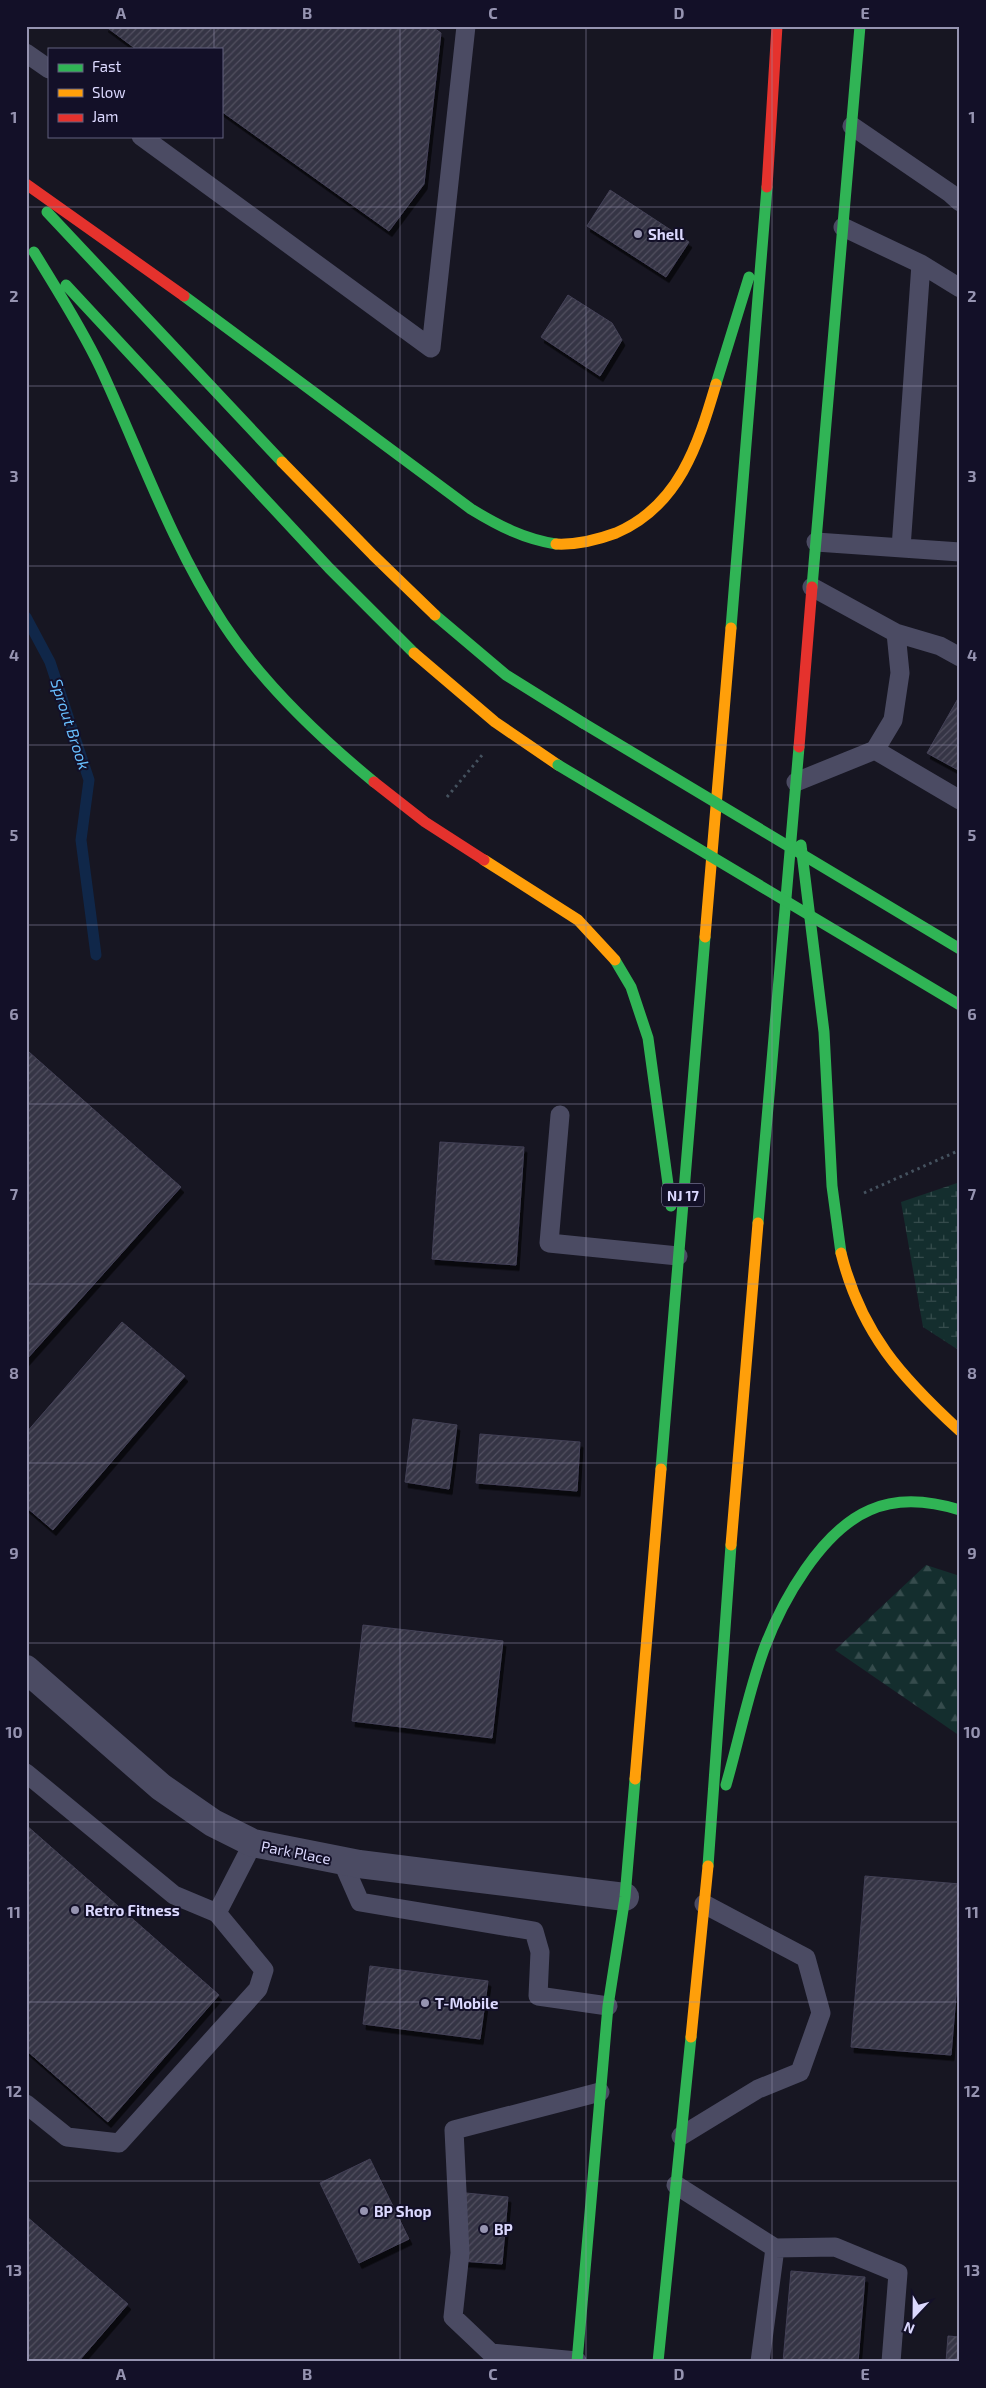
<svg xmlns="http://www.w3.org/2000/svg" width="986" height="2388" font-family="'Exo 2',sans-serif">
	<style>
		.forest { fill: url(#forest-firs) }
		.wetland { fill: url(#wetland-marsh) }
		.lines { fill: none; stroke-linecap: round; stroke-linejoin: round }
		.stream { stroke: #102749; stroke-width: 11 }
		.building { fill: url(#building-hatch); stroke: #434156; filter: url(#shadow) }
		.path { stroke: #45525f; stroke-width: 3; stroke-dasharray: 2.5 4; stroke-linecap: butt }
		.lane { stroke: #4b4b63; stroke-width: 19 }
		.street { stroke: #4b4b63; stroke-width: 28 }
		.fast { stroke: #30b455; stroke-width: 11 }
		.slow { stroke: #ff9f0a; stroke-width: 11 }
		.jam { stroke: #e5322d; stroke-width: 11 }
		.fast-bridge { stroke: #30b455; stroke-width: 11 }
		.grid { fill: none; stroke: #9694b1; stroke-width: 1; stroke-opacity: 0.55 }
		.poi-dot { fill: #9694b1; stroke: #131028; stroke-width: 2 }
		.labels { text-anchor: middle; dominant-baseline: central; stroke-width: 4; stroke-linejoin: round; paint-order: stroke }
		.shield { fill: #131028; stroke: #9f9cbe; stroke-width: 1 }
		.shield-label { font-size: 14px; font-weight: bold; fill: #dbd8fe }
		.poi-label { font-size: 15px; font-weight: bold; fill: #dbd8fe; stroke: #131028; text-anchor: start }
		.street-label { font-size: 15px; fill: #dbd8fe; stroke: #131028 }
		.water-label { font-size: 16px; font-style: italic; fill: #68befd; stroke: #131028 }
		.neatline { fill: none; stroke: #9694b1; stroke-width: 2 }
		.grid-label { font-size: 16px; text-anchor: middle; font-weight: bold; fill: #9694b1 }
	</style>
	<defs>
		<pattern id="forest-firs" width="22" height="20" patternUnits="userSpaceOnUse" patternTransform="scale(1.25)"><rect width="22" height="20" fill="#142e2e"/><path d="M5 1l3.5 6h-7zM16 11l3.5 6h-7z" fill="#364c4d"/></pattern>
		<pattern id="wetland-marsh" width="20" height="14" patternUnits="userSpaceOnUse" patternTransform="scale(1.25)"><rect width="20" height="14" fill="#142e2e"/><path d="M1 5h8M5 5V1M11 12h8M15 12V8" fill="none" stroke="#364c4d"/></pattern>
		<pattern id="building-hatch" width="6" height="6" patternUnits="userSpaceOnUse" patternTransform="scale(1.25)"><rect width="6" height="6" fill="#363445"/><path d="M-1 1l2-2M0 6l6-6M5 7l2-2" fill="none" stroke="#525161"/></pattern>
		<filter id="shadow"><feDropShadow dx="3" dy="5.5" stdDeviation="0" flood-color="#0009"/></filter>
	</defs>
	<rect width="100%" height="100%" fill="#171622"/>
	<path class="forest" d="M926,1565L960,1576V1736L835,1650Z"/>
	<path class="wetland" d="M960,1182V1351L923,1327L901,1202Z"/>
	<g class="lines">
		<path class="stream" d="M26,617L50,662L89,780L81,840L96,955"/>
	</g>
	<path class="building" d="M105,26H431L441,33L424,184L389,231L221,111V49H136Z
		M610,190L689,242L666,277L587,226Z
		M568,295L612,323L622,340L600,376L541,337Z
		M960,695V771L927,753Z
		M29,1052L181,1187L26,1360V1055Z
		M440,1142L524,1147L516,1265L432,1259Z
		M122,1322L185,1376L53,1530L26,1507V1433Z
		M413,1419L457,1425L449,1489L405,1482Z
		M480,1434L580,1442L577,1491L476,1483Z
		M363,1625L503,1641L492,1738L352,1721Z
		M26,1825L219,1995L108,2122L26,2050Z
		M865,1876L960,1884V1949L951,2055L851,2047Z
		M370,1966L488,1981L480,2039L363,2024Z
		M370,2159L409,2239L359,2263L320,2183Z
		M466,2193L508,2197L502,2264L461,2261Z
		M26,2216L128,2304L78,2362H26Z
		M791,2271L865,2277L858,2362H783Z
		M948,2336L960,2337V2362H946Z"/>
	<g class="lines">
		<path class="path" d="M447,797L483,754
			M864,1193L960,1150"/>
		<path class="lane" d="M26,53L49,69
			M852,126L950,193L960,202
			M141,136L431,348L466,26
			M843,227L921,264L960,288
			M816,542L960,552
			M901,548L921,264
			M896,633L940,646L960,657
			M875,750L960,800
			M796,782L875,750L893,720L900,673L896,633L812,587
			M560,1115L549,1243L678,1256
			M26,1773L174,1895L217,1913
			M342,1861L360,1902L534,1931L540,1952L538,1996L608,2006
			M26,2104L67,2137L119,2143L258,1989L264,1970L217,1913L253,1843
			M681,2136L758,2089L800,2072L821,2013L806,1958L704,1904
			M676,2185L775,2248L760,2362
			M775,2248L835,2247L898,2273L891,2362
			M577,2361L491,2353L453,2317L460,2253L454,2130L600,2092"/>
		<path class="street" d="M26,1669L161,1787L213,1823L253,1843L359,1864L625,1897"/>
		<path class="fast" d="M47,212L282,462
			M34,252C57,290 81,327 100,367C140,453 171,543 223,623C263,684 318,736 374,782
			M66,285L329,568L414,653
			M184,296L471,509C499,526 524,539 556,544
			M716,384L749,277
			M812,587L860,26
			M435,615L506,675L583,723
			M731,628L767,187
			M801,845L824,1032L832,1186L841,1253
			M615,960L631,987L648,1038L671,1206
			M758,1223L799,747
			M661,1469L705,937
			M726,1785C739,1740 748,1693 764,1649C782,1601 821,1531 870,1510C899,1497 931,1501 960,1510
			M708,1866L731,1545
			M577,2362L608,2006L625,1897L635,1779
			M658,2362L691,2037"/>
		<path class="slow" d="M282,462L373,555L435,615
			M556,544C576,545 597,540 616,533C679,506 698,445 716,384
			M414,653L495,722L558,765
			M484,860L578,920L615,960
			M705,937L731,628
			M841,1253C861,1333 901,1377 960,1431
			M731,1545L758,1223
			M635,1779L661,1469
			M691,2037L708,1866"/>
		<path class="jam" d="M26,184L184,296
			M767,187L777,26
			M799,747L812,587
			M374,782L425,822L484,860"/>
		<path class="fast-bridge" d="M583,723L960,949
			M558,765L960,1005"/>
	</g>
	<path class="grid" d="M214,26V49M400,26V2362M586,26V2362M772,26V2362M214,136V2362M26,207H960M26,386H960M26,566H960M26,745H960M26,925H960M26,1104H960M26,1284H960M26,1463H960M26,1643H960M26,1822H960M26,2002H960M26,2181H960"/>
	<g class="poi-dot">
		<circle cx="638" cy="234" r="5"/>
		<circle cx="75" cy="1910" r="5"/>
		<circle cx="425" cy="2003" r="5"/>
		<circle cx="364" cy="2211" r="5"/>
		<circle cx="484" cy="2229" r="5"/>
	</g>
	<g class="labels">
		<rect class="shield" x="662" y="1183.5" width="42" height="23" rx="4"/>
		<g class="shield-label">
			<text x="683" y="1195">NJ 17</text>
		</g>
		<g class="poi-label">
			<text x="648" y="234">Shell</text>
			<text x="85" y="1910">Retro Fitness</text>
			<text x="435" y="2003">T-Mobile</text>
			<text x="374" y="2211">BP Shop</text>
			<text x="494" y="2229">BP</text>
		</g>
		<g class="street-label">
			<text transform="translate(296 1852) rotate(11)">Park Place</text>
		</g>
		<g class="water-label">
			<text transform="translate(71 724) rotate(72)">Sprout Brook</text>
		</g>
	</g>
	<rect width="986" height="2388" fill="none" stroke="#131028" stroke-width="55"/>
	<rect x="48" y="48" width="175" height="90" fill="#131028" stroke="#63607e"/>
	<rect x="58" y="64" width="25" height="8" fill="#30b455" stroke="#63607e"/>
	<text x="92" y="72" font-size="15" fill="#dbd8fe">Fast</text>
	<rect x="58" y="89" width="25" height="8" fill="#ff9f0a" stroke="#63607e"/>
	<text x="92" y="98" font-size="15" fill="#dbd8fe">Slow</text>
	<rect x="58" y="114" width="25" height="8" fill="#e5322d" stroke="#63607e"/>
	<text x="92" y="122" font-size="15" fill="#dbd8fe">Jam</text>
	<g transform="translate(914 2316) rotate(202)" stroke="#131028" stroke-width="4" paint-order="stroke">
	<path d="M0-4L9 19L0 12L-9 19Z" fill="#dbd8fe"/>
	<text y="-8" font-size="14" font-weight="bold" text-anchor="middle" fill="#dbd8fe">N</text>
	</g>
	<rect x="28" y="28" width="930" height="2332" class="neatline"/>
	<g class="grid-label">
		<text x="121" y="19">A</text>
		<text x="307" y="19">B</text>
		<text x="493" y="19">C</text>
		<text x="679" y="19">D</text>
		<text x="865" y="19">E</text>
		<text x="14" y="123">1</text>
		<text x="972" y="123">1</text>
		<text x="14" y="302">2</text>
		<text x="972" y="302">2</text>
		<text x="14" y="482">3</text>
		<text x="972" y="482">3</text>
		<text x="14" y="661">4</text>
		<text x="972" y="661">4</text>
		<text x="14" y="841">5</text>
		<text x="972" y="841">5</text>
		<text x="14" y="1020">6</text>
		<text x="972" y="1020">6</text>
		<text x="14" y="1200">7</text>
		<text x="972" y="1200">7</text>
		<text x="14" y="1379">8</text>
		<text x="972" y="1379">8</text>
		<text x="14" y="1559">9</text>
		<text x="972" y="1559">9</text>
		<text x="14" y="1738">10</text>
		<text x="972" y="1738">10</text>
		<text x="14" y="1918">11</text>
		<text x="972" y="1918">11</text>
		<text x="14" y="2097">12</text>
		<text x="972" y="2097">12</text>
		<text x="14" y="2276">13</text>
		<text x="972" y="2276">13</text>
		<text x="121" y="2380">A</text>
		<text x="307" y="2380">B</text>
		<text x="493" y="2380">C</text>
		<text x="679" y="2380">D</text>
		<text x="865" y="2380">E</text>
	</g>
</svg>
